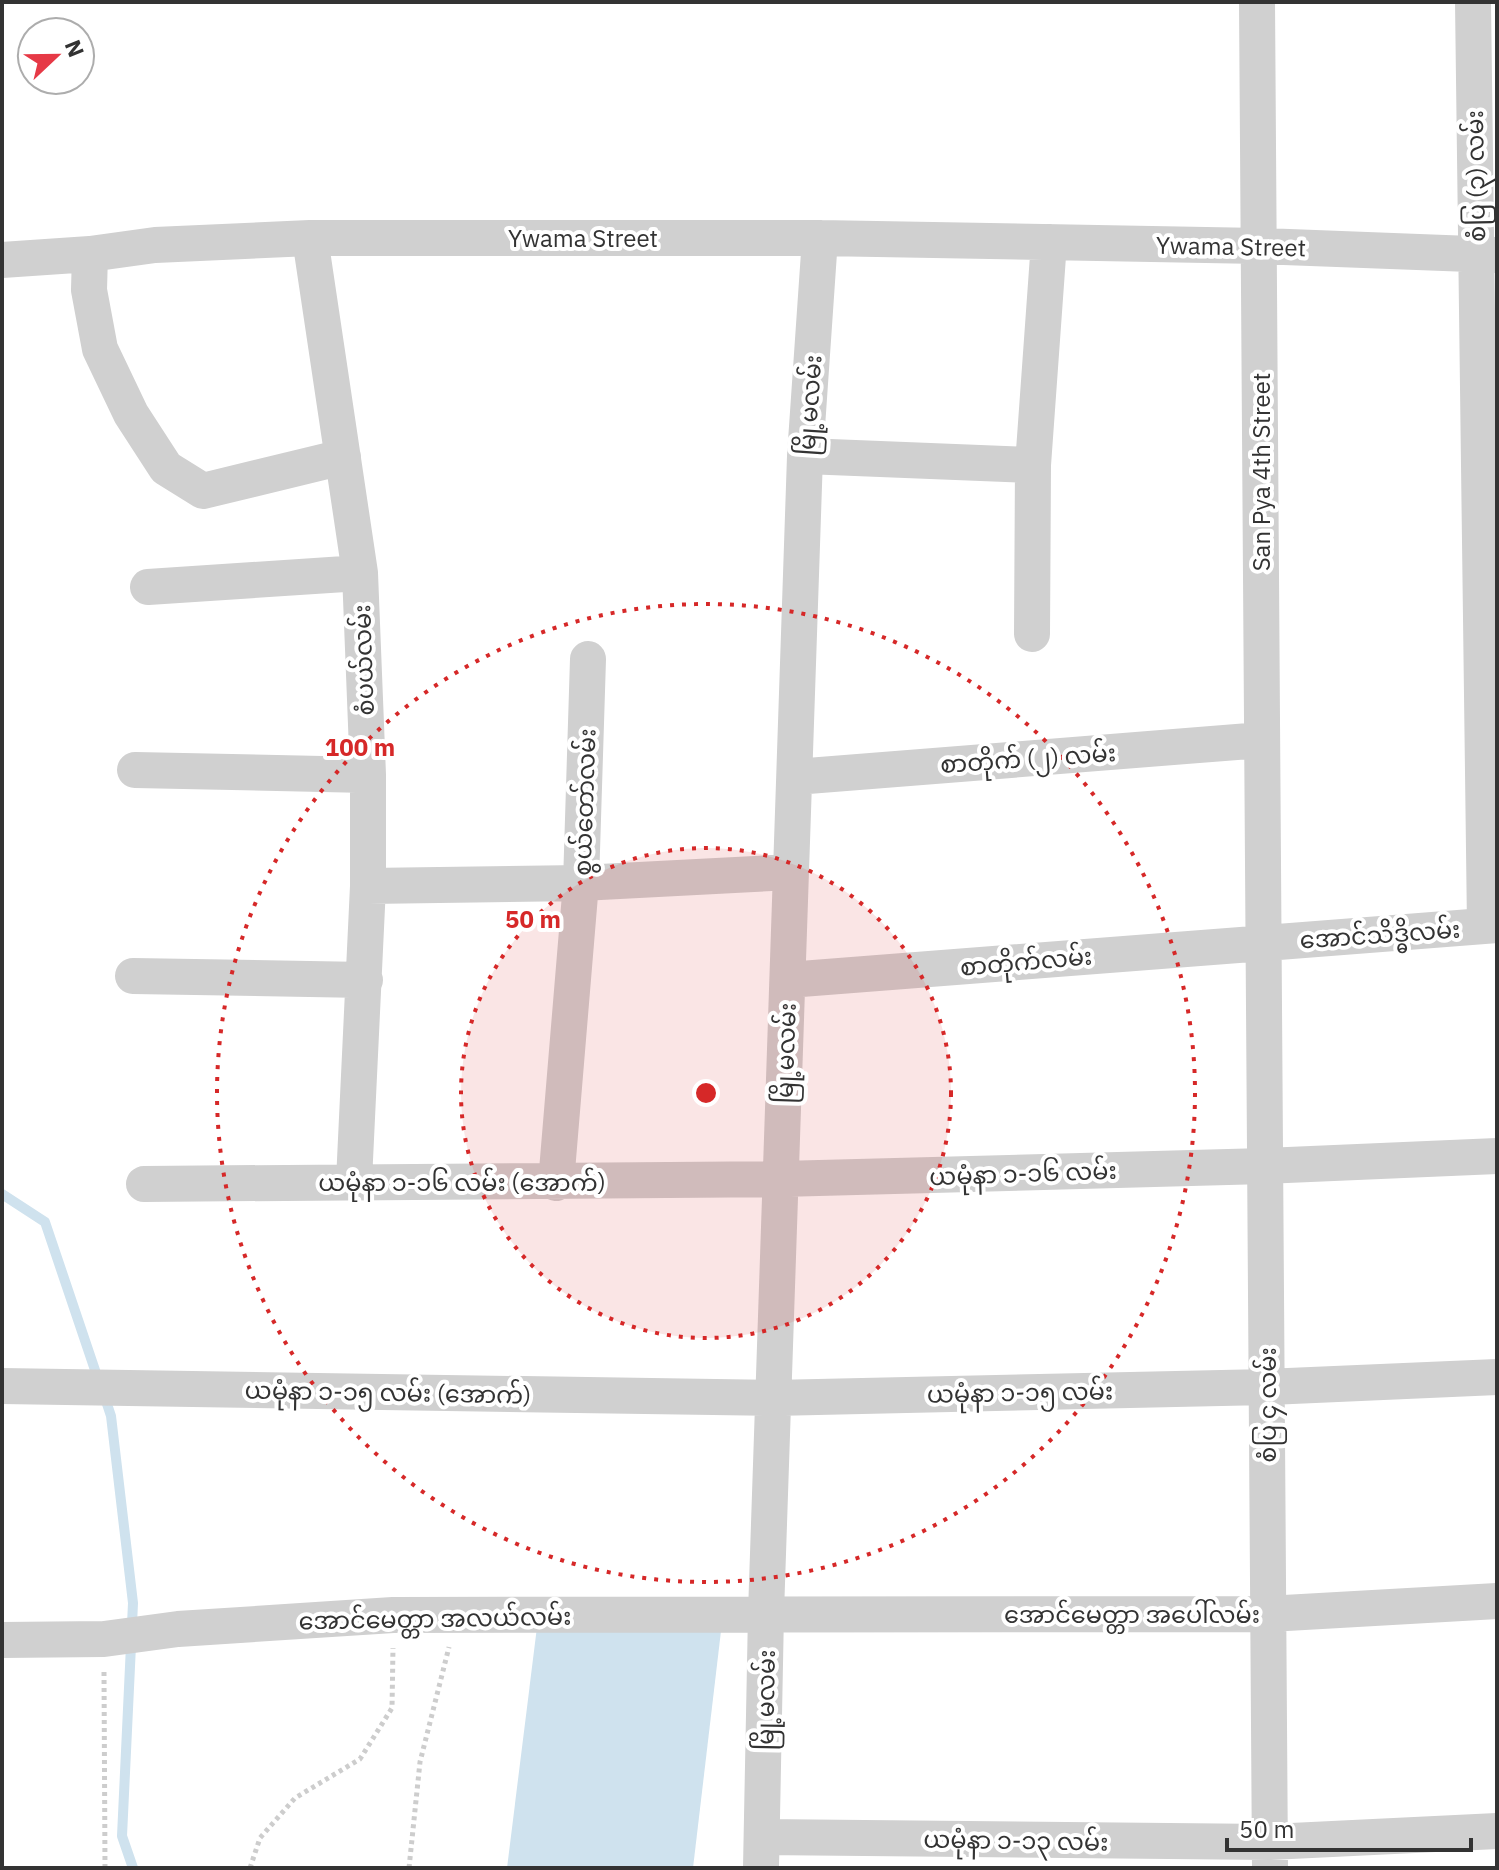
<svg xmlns="http://www.w3.org/2000/svg" width="1499" height="1870" font-family="'IBM Plex Sans','Noto Sans Myanmar',sans-serif">
	<style>
		.water { fill: #cfe2ee }
		.lines { fill: none; stroke-linecap: round; stroke-linejoin: round }
		.stream { stroke: #cfe2ee; stroke-width: 10 }
		.path { stroke: #cdcdcd; stroke-width: 5; stroke-dasharray: 4 4; stroke-linecap: butt }
		.minor { stroke: #d0d0d0; stroke-width: 36 }
		.ring { fill: none; stroke: #d62828; stroke-width: 4; stroke-dasharray: 4 8 }
		.labels { text-anchor: middle; dominant-baseline: central; stroke-width: 8; stroke-linejoin: round; paint-order: stroke }
		.street-label { font-size: 24px; fill: #333; stroke: #fff }
		.centre { fill: #d62828; stroke: #fff; stroke-width: 4 }
		.ring-label { font-size: 24px; text-anchor: middle; font-weight: bold; fill: #d62828; stroke: #fff; stroke-width: 8; stroke-linejoin: round; paint-order: stroke }
	</style>
	<rect width="100%" height="100%" fill="#fff"/>
	<path class="water" d="M537,1627L721,1631L693,1868H507Z"/>
	<g class="lines">
		<path class="stream" d="M2,1194L45,1222L98,1379
			M104,1395L111,1416L133,1603L122,1836L133,1868"/>
		<path class="path" d="M104,1672L105,1868
			M250,1868L260,1838L295,1798L360,1759L392,1708L393,1648
			M409,1868L420,1762L449,1647"/>
		<path class="minor" d="M1257,2L1270,1868
			M1473,2L1485,926
			M310,238L360,573L368,775V886L354,1181
			M2,260L90,254
			M805,456L1033,465
			M343,457L203,491L166,468L131,414L100,349L89,290L90,254L155,245L310,238H820L1260,246L1497,255
			M148,587L360,573
			M1032,634L1033,465L1049,242
			M135,770L368,775
			M795,777L1262,740
			M368,886L581,883L791,872
			M133,976L365,980
			M788,980L1497,925
			M556,1183L581,883L588,659
			M144,1184L781,1179L1265,1166L1497,1156
			M2,1386L773,1398L1267,1387L1497,1377
			M2,1640L104,1639L178,1629L393,1615L1268,1614L1497,1601
			M762,1837L1270,1842L1497,1831
			M761,1868L766,1613L805,456L820,238"/>
	</g>
	<circle cx="706" cy="1093" r="245" fill="#d62828" fill-opacity=".12"/>
	<g class="ring">
		<circle cx="706" cy="1093" r="245"/>
		<circle cx="706" cy="1093" r="489"/>
	</g>
	<g class="labels">
		<g class="street-label">
			<text transform="translate(1475 176) rotate(-91)">စံပြ (၃) လမ်း</text>
			<text x="583" y="238">Ywama Street</text>
			<text transform="translate(1231 246) rotate(1)">Ywama Street</text>
			<text transform="translate(809 405) rotate(-86)">မြို့မလမ်း</text>
			<text transform="translate(1261 472) rotate(-90)">San Pya 4th Street</text>
			<text transform="translate(363 660) rotate(-92)">စံပယ်လမ်း</text>
			<text transform="translate(1028 758) rotate(-4)">စာတိုက် (၂) လမ်း</text>
			<text transform="translate(584 802) rotate(-88)">စွယ်တော်လမ်း</text>
			<text transform="translate(1380 934) rotate(-4)">အောင်သိဒ္ဓိလမ်း</text>
			<text transform="translate(1026 961) rotate(-5)">စာတိုက်လမ်း</text>
			<text transform="translate(785 1053) rotate(-88)">မြို့မလမ်း</text>
			<text transform="translate(1023 1173) rotate(-2)">ယမုံနာ ၁-၁၆ လမ်း</text>
			<text x="462" y="1182">ယမုံနာ ၁-၁၆ လမ်း (အောက်)</text>
			<text transform="translate(388 1392) rotate(1)">ယမုံနာ ၁-၁၅ လမ်း (အောက်)</text>
			<text transform="translate(1020 1392) rotate(-1)">ယမုံနာ ၁-၁၅ လမ်း</text>
			<text transform="translate(1267 1405) rotate(-90)">စံပြ ၄ လမ်း</text>
			<text x="1132" y="1614">အောင်မေတ္တာ အပေါ်လမ်း</text>
			<text transform="translate(435 1618) rotate(-1)">အောင်မေတ္တာ အလယ်လမ်း</text>
			<text transform="translate(765 1700) rotate(-89)">မြို့မလမ်း</text>
			<text transform="translate(1016 1840) rotate(1)">ယမုံနာ ၁-၁၃ လမ်း</text>
		</g>
	</g>
	<circle cx="706" cy="1093" r="12" class="centre"/>
	<g class="ring-label">
		<text x="360" y="756">100 m</text>
		<text x="533" y="928">50 m</text>
	</g>
	<rect width="1499" height="1870" fill="none" stroke="#333333" stroke-width="8"/>
	<g transform="translate(56 56) rotate(68)"><circle r="38" fill="#ffffff" stroke="#adadad" stroke-width="2"/>
	<path d="M0-6L14 30L0 20L-14 30Z" fill="#e63946"/>
	<text y="-12" font-size="22" font-weight="bold" text-anchor="middle" fill="#333333">N</text>
	</g>
	<path d="M1227 1838v12h244v-12" fill="none" stroke="#333333" stroke-width="4"/>
	<text x="1239" y="1838" font-size="24" fill="#333333" stroke="#ffffff" stroke-width="6" paint-order="stroke">50 m</text>
</svg>
